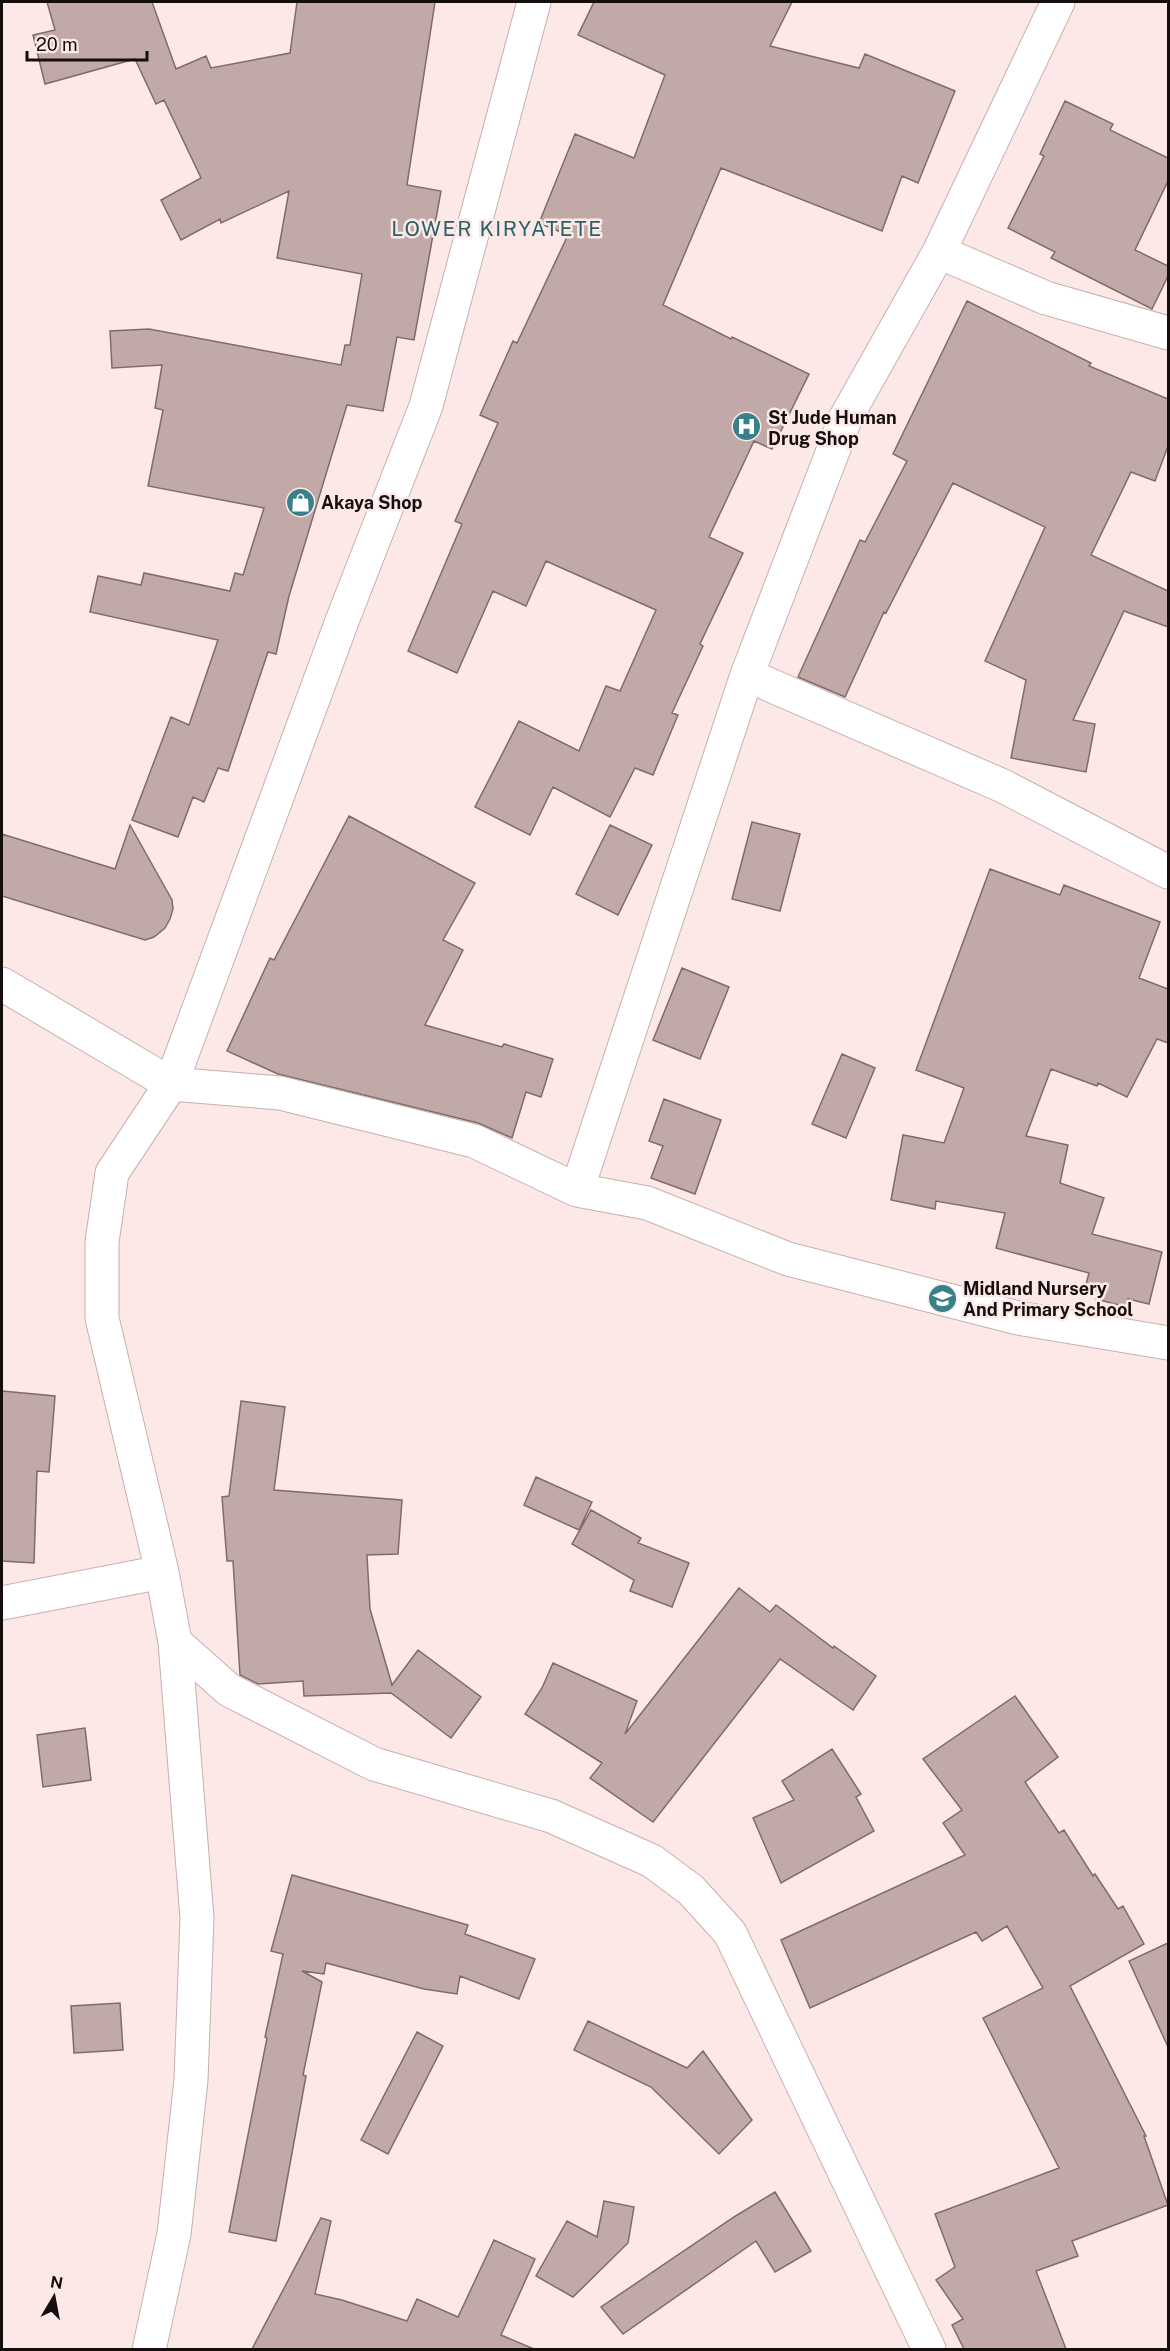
<svg xmlns="http://www.w3.org/2000/svg" width="1170" height="2351" font-family="'Public Sans',sans-serif">
	<style>
		.building { fill: #c0a9a7; stroke: #806b69; stroke-width: 1.5 }
		.lines { fill: none; stroke-linecap: round; stroke-linejoin: round }
		.minor-casing { stroke: #c7b0ae; stroke-width: 35 }
		.minor { stroke: #fff; stroke-width: 33 }
		.labels { text-anchor: middle; dominant-baseline: central; stroke-width: 5; stroke-linejoin: round; paint-order: stroke }
		.poi-label { font-size: 18px; font-weight: bold; fill: #150e0d; stroke: #fce9e7; text-anchor: start }
		.quarter-label { font-size: 21px; letter-spacing: 1.5px; fill: #286267; stroke: #fce9e7 }
	</style>
	<rect width="100%" height="100%" fill="#fce9e7"/>
	<path class="building" d="M47,2H152L176,69L206,56L211,68L290,53L297,2H435L407,185L441,191L414,340L397,337L383,411L347,405L289,596L276,654L268,652L228,771L218,768L204,802L193,797L178,837L132,820L171,717L189,725L218,640L90,612L98,576L141,585L144,573L230,591L235,573L243,575L264,508L148,486L163,410L155,408L162,365L112,368L110,331L149,329L341,365L345,345H350L362,274L277,258L289,191L221,223L220,219L181,240L161,200L201,178L164,100L156,104L135,59L45,84L33,35L55,30Z
		M594,2H792L770,46L859,68L865,54L955,91L918,183L902,176L882,231L721,168L663,305L731,339L732,337L809,374L772,449L754,441L709,537L743,553L700,644L703,646L672,713L678,715L653,775L635,768L610,817L553,787L530,835L475,807L519,721L579,751L606,686L620,691L656,610L546,561L526,606L493,591L457,673L408,651L462,524L455,521L498,423L480,415L513,341L517,343L568,235L539,223L575,134L634,158L665,75L578,35Z
		M1065,101L1113,124L1110,130L1168,158V181L1135,250L1168,266V276L1152,309L1051,258L1055,252L1008,228L1044,156L1040,154Z
		M967,301L1091,363L1089,366L1168,399V446L1155,481L1131,472L1091,555L1168,591V627L1124,611L1073,720L1095,724L1086,772L1011,758L1026,680L985,661L1045,527L953,483L886,613L884,612L845,697L798,677L860,540L865,542L907,461L893,454Z
		M349,816L475,883L443,940L463,950L425,1025L502,1047L504,1044L553,1059L541,1097L526,1092L512,1138L478,1123L278,1074L227,1051L270,958L274,960Z
		M752,822L800,834L780,911L732,899Z
		M130,825L172,900L173,909L170,919L165,928L154,937L145,940L2,896V834L115,869Z
		M610,825L652,845L618,915L576,894Z
		M990,869L1060,895L1064,885L1160,922L1139,978L1168,989V1043L1157,1039L1127,1097L1098,1083L1097,1086L1051,1069L1026,1136L1068,1145L1060,1183L1104,1198L1092,1234L1162,1252L1149,1304L1128,1299L1126,1307L1096,1299L1099,1291L1085,1288L1089,1273L996,1248L1005,1213L936,1201L935,1209L891,1200L903,1135L944,1143L964,1088L916,1070Z
		M682,968L729,987L700,1059L653,1040Z
		M842,1054L875,1068L846,1138L812,1124Z
		M664,1099L721,1120L695,1194L651,1178L663,1146L649,1141Z
		M2,1391L55,1396L49,1472L37,1471L34,1563L2,1561Z
		M241,1401L285,1407L274,1490L402,1500L398,1554L367,1555L370,1609L392,1685L418,1650L481,1697L451,1738L391,1693L304,1696L303,1681L258,1684L240,1675L233,1561H227L222,1497L229,1496Z
		M536,1477L592,1502L579,1530L524,1505Z
		M591,1510L641,1538L638,1543L689,1563L672,1607L630,1591L634,1580L572,1544Z
		M739,1588L770,1612L776,1605L833,1648L834,1646L876,1676L853,1710L780,1659L653,1822L590,1778L602,1763L525,1714L542,1688L553,1663L637,1701L625,1734Z
		M1015,1696L1058,1757L1025,1782L1059,1833L1064,1830L1093,1876L1095,1874L1118,1909L1123,1906L1144,1944L1070,1986L1146,2136H1144L1168,2205L1072,2241L1078,2256L1036,2271L1066,2349H964L952,2325L963,2319L936,2280L955,2267L935,2214L1059,2168L983,2018L1043,1988L1007,1926L982,1941L976,1932L810,2008L781,1940L965,1855L943,1823L962,1810L923,1759Z
		M85,1728L91,1780L43,1787L37,1735Z
		M832,1749L861,1794L856,1797L874,1831L781,1883L753,1818L794,1800L782,1781Z
		M292,1875L468,1925L465,1934L535,1959L519,1999L460,1976L457,1994L424,1989L326,1963L324,1974L302,1971L322,1982L303,2075L306,2076L276,2241L229,2232L267,2038L265,2037L283,1954L271,1951Z
		M1168,1943V2047L1129,1961Z
		M120,2003L123,2050L74,2053L71,2006Z
		M588,2021L687,2068L703,2051L752,2120L719,2154L651,2087L574,2050Z
		M417,2032L443,2046L388,2154L361,2140Z
		M775,2192L811,2251L775,2272L756,2241L623,2334L601,2307L734,2217Z
		M604,2201L634,2207L628,2243L573,2297L536,2276L567,2221L597,2237Z
		M321,2218L331,2221L315,2294L342,2300L407,2321L417,2299L458,2317L494,2240L535,2259L501,2335L534,2349H252Z"/>
	<g class="lines">
		<defs>
			<path id="minor" d="M939,252L1046,298L1168,333
				M747,675L1003,786L1168,872
				M2,984L171,1084L280,1093L474,1141L577,1190L647,1203L788,1259L1018,1318L1168,1343
				M577,1190L747,675L846,417L939,252L1058,2
				M2,1603L162,1572
				M175,1642L229,1690L374,1764L551,1816L652,1861L691,1890L730,1933L929,2349
				M149,2350L174,2234L191,2080L197,1918L175,1642L162,1572L102,1318V1242L112,1173L171,1084L342,621L426,406L534,2"/>
		</defs>
		<use href="#minor" class="minor-casing"/>
		<use href="#minor" class="minor"/>
	</g>
	<defs>
		<symbol id="hospital-disc" viewBox="-11 -11 22 22"><circle r="9.5" fill="#398188" stroke="#fce9e7"/><path d="M-5-5h3v3.5h4V-5h3V5h-3V1.5h-4V5h-3Z" fill="#fff"/></symbol>
		<symbol id="shop-disc" viewBox="-11 -11 22 22"><circle r="9.5" fill="#398188" stroke="#fce9e7"/><path d="M-5-2.5h2.3a2.7 3.5 0 0 1 5.4 0H5L5.5 6h-11ZM-1.5-2.5h3a1.5 2.3 0 0 0-3 0Z" fill="#fff"/></symbol>
		<symbol id="school-disc" viewBox="-11 -11 22 22"><circle r="9.5" fill="#398188" stroke="#fce9e7"/><path d="M0-5L7-2L0 1L-7-2ZM-4 1L0 2.5L4 1V4Q0 6-4 4Z" fill="#fff"/></symbol>
	</defs>
	<g fill-rule="evenodd">
		<use href="#hospital-disc" x="730" y="410" width="33" height="33"/>
		<use href="#shop-disc" x="284" y="486" width="33" height="33"/>
		<use href="#school-disc" x="926" y="1282" width="33" height="33"/>
	</g>
	<g class="labels">
		<g class="poi-label">
			<text x="768" y="417">St Jude Human<tspan x="768" dy="21">Drug Shop</tspan></text>
			<text x="321" y="502">Akaya Shop</text>
			<text x="963" y="1288">Midland Nursery<tspan x="963" dy="21">And Primary School</tspan></text>
		</g>
		<g class="quarter-label">
			<text x="497" y="228">LOWER KIRYATETE</text>
		</g>
	</g>
	<rect width="1170" height="2351" fill="none" stroke="#150e0d" stroke-width="6"/>
	<g transform="translate(54 2297) rotate(10)" stroke="#fce9e7" stroke-width="4.5" paint-order="stroke">
	<path d="M0-4.5L10 22L0 15L-10 22Z" fill="#150e0d"/>
	<text y="-9" font-size="16" font-weight="bold" text-anchor="middle" fill="#150e0d">N</text>
	</g>
	<path d="M27 51v9h120v-9" fill="none" stroke="#150e0d" stroke-width="3"/>
	<text x="36" y="51" font-size="18" fill="#150e0d" stroke="#fce9e7" stroke-width="4.5" paint-order="stroke">20 m</text>
</svg>
